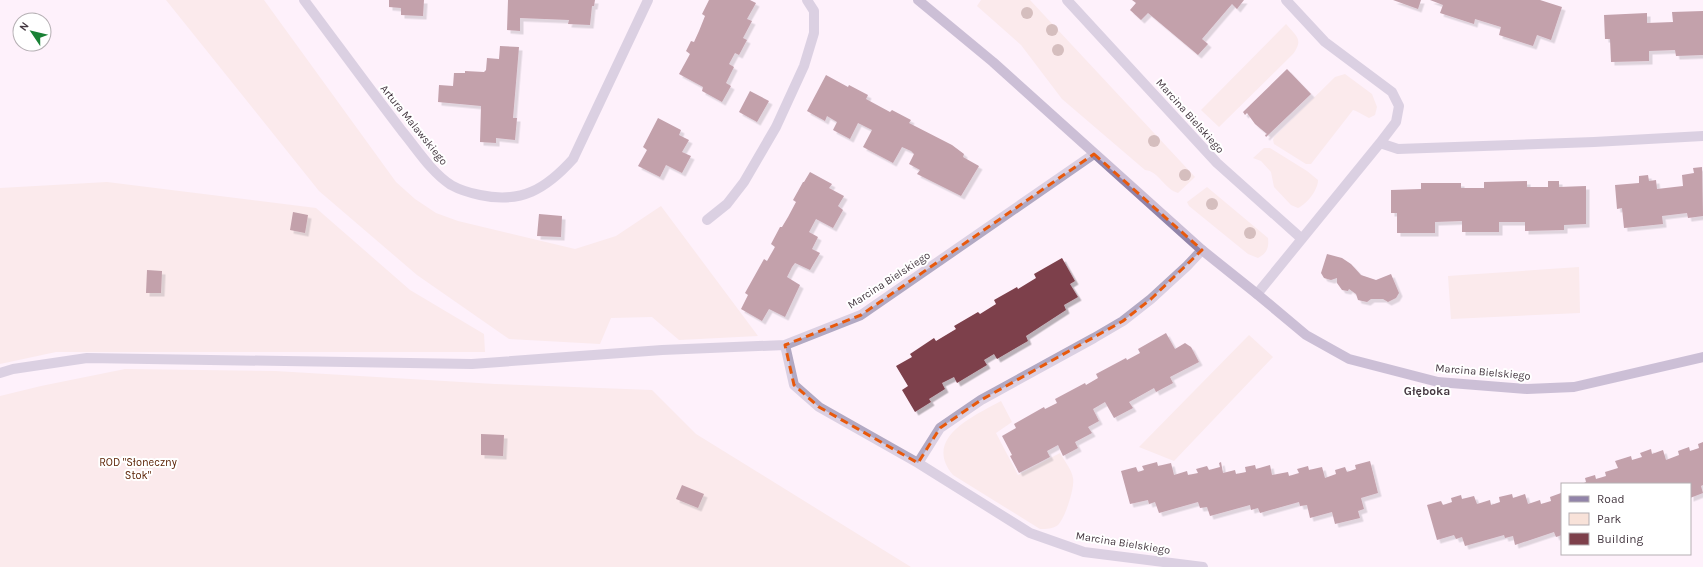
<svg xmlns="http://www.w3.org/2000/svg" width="1703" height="567" font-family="Karla,sans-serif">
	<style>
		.green { fill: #f8e2d9 }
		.building { fill: #7d404b; filter: url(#shadow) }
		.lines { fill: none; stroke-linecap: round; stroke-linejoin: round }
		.lane { stroke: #b2a9c3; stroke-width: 10 }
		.street { stroke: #b2a9c3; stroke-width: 10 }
		.secondary { stroke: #9184a9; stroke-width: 10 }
		.tree { fill: #a58074 }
		.marked { fill: none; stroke: #e8590c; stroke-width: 3; stroke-dasharray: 8 5; stroke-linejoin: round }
		.labels { text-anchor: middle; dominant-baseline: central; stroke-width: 4; stroke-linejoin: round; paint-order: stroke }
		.street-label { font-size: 11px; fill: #453841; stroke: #fff }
		.park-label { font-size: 11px; fill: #5c2406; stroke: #fff }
		.neighbourhood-label { font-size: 12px; font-weight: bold; fill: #453841; stroke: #fff }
	</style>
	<defs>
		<filter id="shadow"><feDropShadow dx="3.5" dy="3.5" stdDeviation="0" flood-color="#0004"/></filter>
	</defs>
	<rect width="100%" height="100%" fill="#fef1fb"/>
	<path class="green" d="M166,0H264L396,182L415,199L436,213L458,221L575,249L616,236L661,206L758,336L679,340L652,317L611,318L600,344L509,339L417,275L319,191Z
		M981,0H1030L1195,177L1178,193C1164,189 1159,171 1145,170L1062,99L1021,45L977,6Z
		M1286,24C1296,36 1304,39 1293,54L1219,127L1201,110Z
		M1345,74L1372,94L1377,107L1375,115L1369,118L1356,111L1353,110L1311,164H1306L1274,144L1273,140L1274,137L1335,77Z
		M1264,148H1270L1307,171L1318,180C1318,190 1307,204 1298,208L1291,205L1274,187L1271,172L1261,161L1253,158Z
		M107,182L316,208L410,290L484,334L485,352H56L0,364V188Z
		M1207,187L1268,238C1269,248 1267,253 1258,258L1248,254L1189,206L1187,202Z
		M1579,267L1580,313L1451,319L1448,276Z
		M1249,335L1273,357L1174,461L1139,447Z
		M125,369L275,371L495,384L652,390L696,434L911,567H0V396L41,386Z
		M1001,401L1012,422L996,433L1018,475L1060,453C1064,460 1072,470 1073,478C1075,488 1065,518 1058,525C1053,529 1046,529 1040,529L953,475C922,438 974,416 1001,401Z"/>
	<path class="building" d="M389,0H424L423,16L401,15V8L389,7Z
		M508,0H595L594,6H592L590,25L568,24L569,20L520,18V31L507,30Z
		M709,0H750L756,3L747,19L752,21L743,38L747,40L739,55L735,53L729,64L734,67L726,83L731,86L722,102L702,91L703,87L679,74L690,54L686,51L691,41L694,42L699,31L705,16L702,14Z
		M1132,0H1244L1237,9L1232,4L1202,39L1208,44L1198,55L1148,13L1141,20L1130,10L1136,3Z
		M1393,0H1421L1418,9Z
		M1430,0H1540L1562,7L1551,40L1537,35L1533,46L1499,35L1501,27L1475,19L1474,24L1440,13L1443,5Z
		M1703,11V55L1676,56L1675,50L1649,51V61L1611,62L1610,39H1605L1604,15L1647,13V23L1673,22L1672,12Z
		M500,46L519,47L513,118H517L515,140L496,138V143L480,142L481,106L438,102L439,85L453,86L454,73H465V71L484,72L486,70L487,58L499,59Z
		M1287,69L1311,94L1266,137L1265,135L1267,134L1255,124L1247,113L1245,115L1243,112Z
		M826,75L848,87L849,85L868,95L866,99L890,112L892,110L911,120L909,123L952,145L964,154L963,157L979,166L961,196L917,174L920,170L909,164L914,154L911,151L902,147L893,163L863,147L872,130L858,123L850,139L833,130L837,122L827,116L825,121L807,111Z
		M750,91L769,101L757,122L739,112Z
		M658,118L681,130L679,135L689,140L682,152L691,156L682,173L666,165L660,177L638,166L647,150L643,147Z
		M1702,167L1703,216L1688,218L1687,213L1662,216L1663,224L1624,228L1622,208L1617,209L1615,185L1639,183V176L1648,175L1649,181L1656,180L1657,189L1683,186L1682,175L1694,173L1693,168Z
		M810,172L832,184L829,188L844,196L838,206L843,210L833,228L816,219L809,232L818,237L812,249L820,253L810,270L795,263L792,267L787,277L800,285L785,317L769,309L762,321L741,309L748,295L745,293L764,259L767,261L775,247L771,244L780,227H782L788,217L796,202L793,200L803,182H804Z
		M1527,181V187H1548V181H1559V187L1586,186V224L1564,225V230L1525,231V222H1499V232H1462V221L1435,222V233H1397V213H1391V190L1421,189V183H1461V188H1484V182Z
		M293,212L308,215L305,233L290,230Z
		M539,214L562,216L561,237L537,236Z
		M1327,254L1342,258L1351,264L1361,275L1376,280L1391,274L1399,293L1396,298L1388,302L1383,299H1371L1367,302L1358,300L1356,294L1349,289L1348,291L1342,290L1337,283V278L1331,280L1324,278L1321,273Z
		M1062,258L1075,281L1070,284L1078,297L1064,305L1066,310L1026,336L1028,341L997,359L994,354L984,360L987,365L957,383L954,377L942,383L945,389L929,399L931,402L915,412L902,390L908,386L896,366L912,357L910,354L934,338L936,341L956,329L954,326L978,312L980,314L996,304L994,300L1017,287L1018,289L1036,278L1034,274Z
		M147,270L162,271L161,293H146Z
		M1166,333L1175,349L1185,343L1191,347L1199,362L1170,377L1173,383L1156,392L1154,388L1129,402L1133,408L1114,418L1105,402L1093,409L1099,421L1088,427L1092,433L1075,442L1078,448L1063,456L1058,445L1047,451L1050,457L1019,473L1010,456L1012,455L1002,436L1016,428L1014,424L1044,407L1045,409L1057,403L1055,399L1085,383L1086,385L1098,378L1096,374L1126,358L1127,360L1140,353L1138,349Z
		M481,434L504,435L503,456L481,455Z
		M1703,442V485L1701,486L1703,493L1690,498V484H1582L1586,482L1585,478L1595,475L1596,479L1606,476L1605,472L1618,468L1615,461L1631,456L1632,460L1642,457L1640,453L1651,449L1652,454L1663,450L1666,460L1679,455L1678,451L1689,447L1690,451L1699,448L1698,444Z
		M1370,461L1378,493L1361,498L1364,509L1358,511L1360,518L1335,524L1332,512L1310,518L1307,505L1300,506L1299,502L1260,513L1258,508L1251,510L1250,505L1210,516L1207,507L1200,508L1198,502L1159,513L1155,502L1149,504L1148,500L1130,504L1121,471L1136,467L1138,472L1144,470L1142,466L1157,462L1158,466L1171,463L1174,475L1187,471L1188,475L1198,473L1196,469L1207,466L1209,470L1220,467L1219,463L1221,462L1223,473L1235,470L1236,474L1246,472L1245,467L1255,465L1256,469L1270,465L1272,475L1288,472L1289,476L1299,473L1297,469L1308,466L1309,470L1322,467L1325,478L1336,474L1335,470L1345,467L1347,472L1356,469L1355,465Z
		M682,485L704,494L698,508L676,499Z
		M1561,493L1562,535L1556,537L1554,532L1515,545L1513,536L1505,538L1504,535L1465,546L1462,537L1456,539L1454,535L1437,540L1427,505L1441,501L1443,505L1452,502L1451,498L1461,495L1462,499L1474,496L1477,504L1490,500L1491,505L1500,502L1499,497L1512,494L1513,498L1525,494L1528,504L1540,500L1541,504L1551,501L1550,497Z"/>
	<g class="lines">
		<path class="lane" d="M1067,0L1217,163L1302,239
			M1380,143L1398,149L1594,142L1703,136
			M707,220L727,204L744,182L776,127L804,66L814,33V11L807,0
			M1257,294L1380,143L1396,122L1399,106L1392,92L1325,42L1286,0"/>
		<path class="street" d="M304,0C337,44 369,88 402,131C417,149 431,172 451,185C460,190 470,193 480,195C521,204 546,189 573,159L648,0
			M785,345L794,385L819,407L918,463L1030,533L1084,552L1203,567
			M0,373L13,369L87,358L472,364L662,350L785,345L861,315L1094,154
			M918,463L940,428L981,400L1094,338L1123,321L1151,299L1187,266L1202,250"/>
		<path class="secondary" d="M918,0L993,62L1202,250L1257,294L1306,335L1349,359L1438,382L1527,389L1574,387L1703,357"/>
	</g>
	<g class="tree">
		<circle cx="1027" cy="13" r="6"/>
		<circle cx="1052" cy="30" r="6"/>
		<circle cx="1058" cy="50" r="6"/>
		<circle cx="1154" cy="141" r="6"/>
		<circle cx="1185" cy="175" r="6"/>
		<circle cx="1212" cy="204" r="6"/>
		<circle cx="1250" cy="233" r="6"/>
	</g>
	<path d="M0 0H1703V567H0ZM1094,154L1202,250L1151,299L1123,321L981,400L940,428L918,463L819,407L794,385L785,345L861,315Z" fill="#fef1fb" fill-opacity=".55" fill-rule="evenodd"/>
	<path class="marked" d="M1094,154L1202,250L1151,299L1123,321L981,400L940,428L918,463L819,407L794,385L785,345L861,315Z"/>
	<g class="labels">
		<g class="street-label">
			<text transform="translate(1190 116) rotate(48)">Marcina Bielskiego</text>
			<text transform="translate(414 125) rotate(51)">Artura Malawskiego</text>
			<text transform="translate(889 280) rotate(-33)">Marcina Bielskiego</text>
			<text transform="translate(1483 372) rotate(5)">Marcina Bielskiego</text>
			<text transform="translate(1123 543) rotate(9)">Marcina Bielskiego</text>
		</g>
		<g class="park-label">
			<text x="138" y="462">ROD "Słoneczny<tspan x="138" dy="13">Stok"</tspan></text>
		</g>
		<g class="neighbourhood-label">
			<text x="1427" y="391">Głęboka</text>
		</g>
	</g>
	<rect x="1561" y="483" width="130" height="72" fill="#ffffff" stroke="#b5afb3"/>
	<rect x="1569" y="496" width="20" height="6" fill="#9184a9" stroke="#b5afb3"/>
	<text x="1597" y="503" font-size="12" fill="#453841">Road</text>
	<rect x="1569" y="513" width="20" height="12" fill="#f8e2d9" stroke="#b5afb3"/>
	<text x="1597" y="523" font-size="12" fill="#453841">Park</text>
	<rect x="1569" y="533" width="20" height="12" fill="#7d404b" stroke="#b5afb3"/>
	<text x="1597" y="543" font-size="12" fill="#453841">Building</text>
	<g transform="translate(32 32) rotate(305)"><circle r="19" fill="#ffffff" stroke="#b5afb3"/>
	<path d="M0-3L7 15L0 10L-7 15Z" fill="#198135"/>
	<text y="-6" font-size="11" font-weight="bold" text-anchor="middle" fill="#453841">N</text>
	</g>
</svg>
